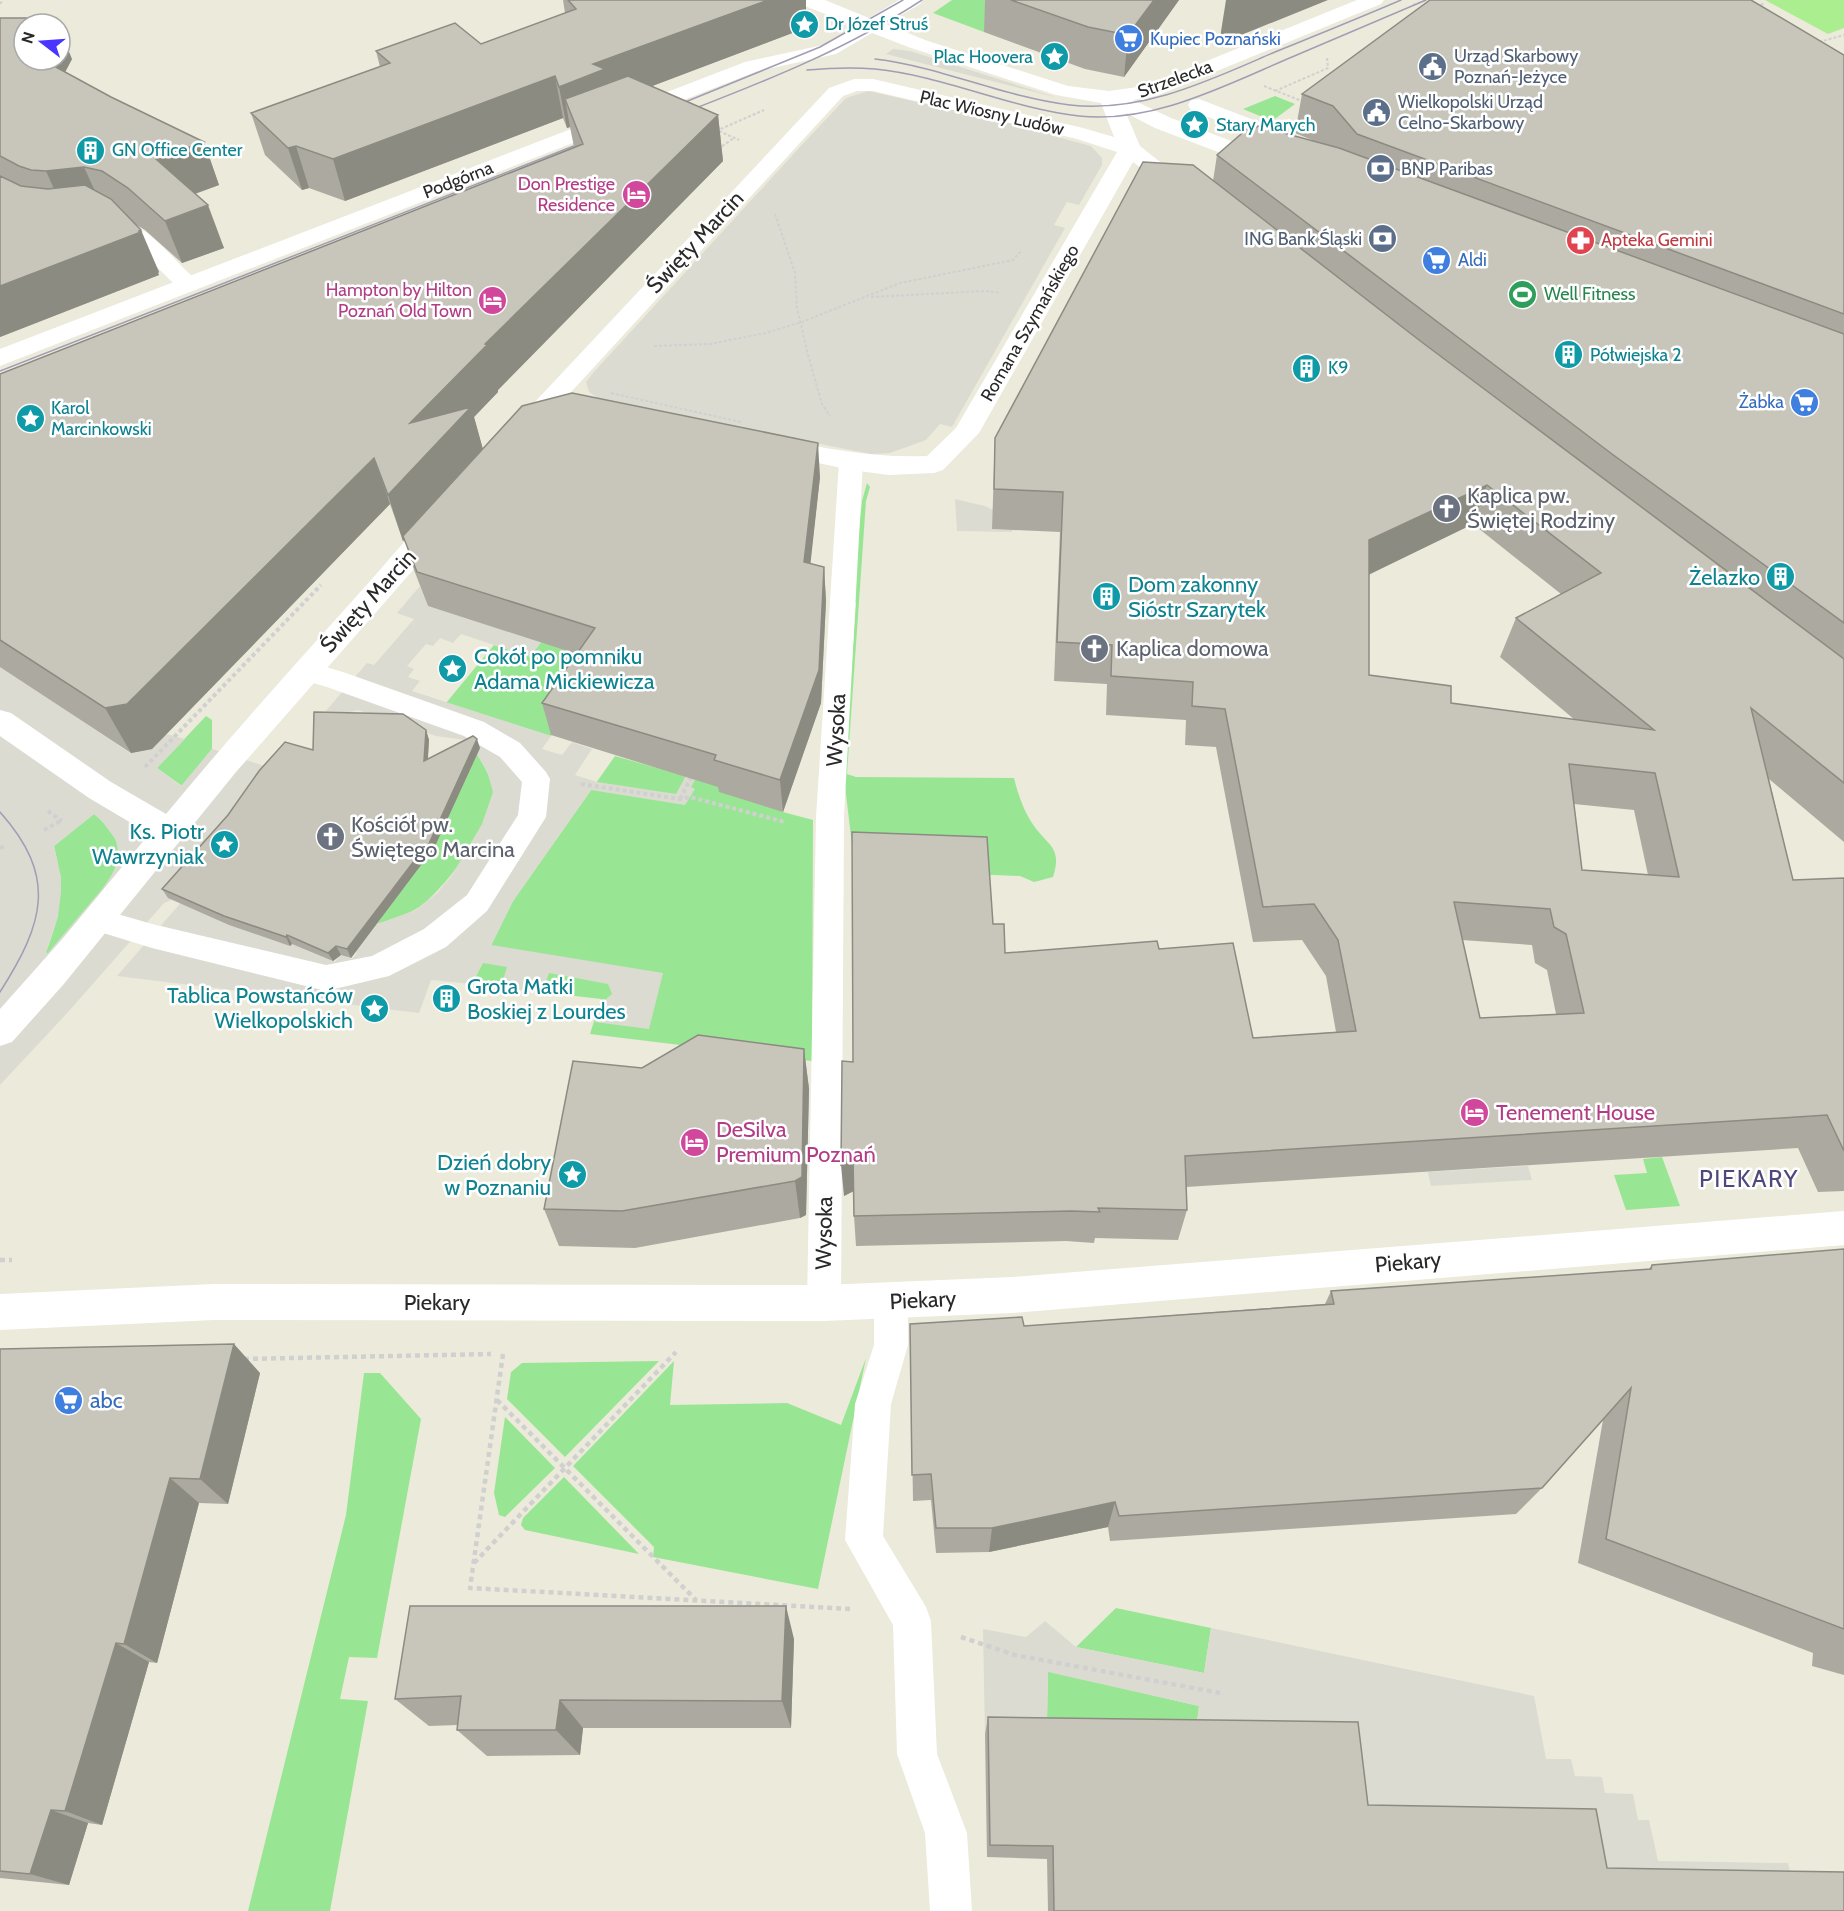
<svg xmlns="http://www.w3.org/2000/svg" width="1844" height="1911" font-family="Cabin,sans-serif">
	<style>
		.green { fill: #98e694 }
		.pitch { fill: #aaee8f }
		.plaza { fill: #dcdbd1; fill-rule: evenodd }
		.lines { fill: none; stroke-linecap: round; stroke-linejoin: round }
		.path-far2 { stroke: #d0d0d0; stroke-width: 2; stroke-dasharray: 3 2; stroke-linecap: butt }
		.path-far1 { stroke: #d0d0d0; stroke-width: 4; stroke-dasharray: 4 3; stroke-linecap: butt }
		.path { stroke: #d0d0d0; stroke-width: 4.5; stroke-dasharray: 5 4; stroke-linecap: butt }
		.lane { fill: #fff; fill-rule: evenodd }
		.street { fill: #fff; fill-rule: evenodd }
		.tram { stroke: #a09db5; stroke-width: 1.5 }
		.wall { fill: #acaaa0; fill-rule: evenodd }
		.shaded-wall { fill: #8c8b82 }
		.building { fill: #c8c6ba; stroke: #8c8b82; stroke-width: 1.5; fill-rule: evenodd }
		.labels { text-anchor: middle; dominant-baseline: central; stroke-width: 5; stroke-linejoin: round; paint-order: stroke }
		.far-culture-label { font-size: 18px; fill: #0d838f; stroke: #fff; text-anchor: start }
		.far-shop-label { font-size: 18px; fill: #366cbe; stroke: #fff; text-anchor: start }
		.far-service-label { font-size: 18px; fill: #4e5e75; stroke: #fff; text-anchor: start }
		.far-street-label { font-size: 18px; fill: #292929; stroke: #fff }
		.far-hotel-label { font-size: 18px; fill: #b23c85; stroke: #fff; text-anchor: end }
		.far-health-label { font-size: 18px; fill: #be3a42; stroke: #fff; text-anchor: start }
		.far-leisure-label { font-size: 18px; fill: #27864d; stroke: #fff; text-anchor: start }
		.street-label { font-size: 22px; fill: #292929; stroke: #fff }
		.worship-label { font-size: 22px; fill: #5b616d; stroke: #fff; text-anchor: start }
		.culture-label { font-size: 22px; fill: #0d838f; stroke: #fff; text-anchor: end }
		.hotel-label { font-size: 22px; fill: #b23c85; stroke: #fff; text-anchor: start }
		.shop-label { font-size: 22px; fill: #366cbe; stroke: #fff; text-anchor: start }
		.neighbourhood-label { font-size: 24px; letter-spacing: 1.5px; fill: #4e487c; stroke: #fff }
	</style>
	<rect width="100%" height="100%" fill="#eceada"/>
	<path class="green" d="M952,0H1025L1030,2L984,32L933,13Z
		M1275,96L1295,104L1272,121L1243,109Z
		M867,483L870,487L866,501L847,774L856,777L1014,778C1018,794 1023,809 1032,823C1047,846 1063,846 1053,877L1034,882L1020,876L855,869L844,778L856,603L852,600L862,501Z
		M542,641L603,660L551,736L446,703L494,645L530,656Z
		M206,716L212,720V749L182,786L157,768Z
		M693,720L783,812L813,820L812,1061L590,1034L601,999L472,984L513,901L615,756L661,769Z
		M477,754C483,765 493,779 493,792C494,823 442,894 416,909C404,916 390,920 377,924L382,917L372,914L438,818L447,819Z
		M94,814C106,824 121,840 119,857C116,880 65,938 48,955L46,952C61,915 64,885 54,846Z
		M1662,1157L1680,1206L1626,1210L1614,1175L1647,1173L1643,1159Z
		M866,1358L818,1589L653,1557L654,1547L573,1466L674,1361L670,1405L787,1403L841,1425Z
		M659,1361L565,1457L507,1399L511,1372L522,1363Z
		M364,1373H380L421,1419L377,1658L349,1657L340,1699L368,1701L330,1911H248L346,1515Z
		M505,1417L555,1468L505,1517L499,1515L494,1493Z
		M564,1477L639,1554L525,1530L521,1525L523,1518Z
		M1116,1608L1211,1628L1204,1673L1076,1647Z
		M1048,1671L1199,1706L1197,1722L1047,1720Z"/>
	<path class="pitch" d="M1765,0H1844V28L1828,34Z"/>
	<path class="plaza" d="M893,49L910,51L1058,98L886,54Z
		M868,91L1054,133L1053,136L1091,146L1102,158V165L1079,205L1067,202L1054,225L1065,228L952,427L940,424L926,440L890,453L871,454L601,400L589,392L586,382L593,373L799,148L846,98Z
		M955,499L985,506L993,510L992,529L1012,530V532L957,531Z
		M420,586L428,606L542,641L530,657L461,634L453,643L440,638L433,646L426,644L407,666L414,669L408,677L420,681L412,691L551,736L542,749L562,755L572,742L592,749L575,775L597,782L676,794L713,726L711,751L691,787L695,789L685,805L591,790L513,901L491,945L663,973L649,1029L595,1022L600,1004L612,994L608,984L549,973L542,993L501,987L507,967L483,963L472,984L431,980L419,1013L117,976L184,899L296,939L335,962L341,955L352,959L357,953L352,951L373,922L377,924L416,910L437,893L452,875L482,824L493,792L487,771L477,754L465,740L436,736L358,710L318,720L367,663L374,665L414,619L397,613Z
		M0,666L130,753L153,748L166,734L185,739L157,768L181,786L212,749L283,772L174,899L164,903L69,1011L0,1085ZM94,814L102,821L116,840L119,857L115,870L103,888L47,954L46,952L58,917L61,892V877L54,846Z
		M1528,1166L1532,1180L1431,1186L1428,1172Z
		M1045,1621L1076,1647L1204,1673L1211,1628L1534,1696L1546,1759H1571L1575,1776L1602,1777L1605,1793L1633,1794L1638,1820H1649L1658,1861L1788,1863L1793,1884L1601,1880L985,1734L983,1629L1026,1637ZM1048,1672L1199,1706L1197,1722L1047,1719Z"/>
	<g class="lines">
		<path class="path-far2" d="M0,4L3,0
			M1413,5L1426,0
			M1756,7L1765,3
			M1819,42L1844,35
			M1264,86L1304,102
			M1275,91L1328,68L1327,58
			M716,131L764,110
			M719,131L739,140
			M718,149L734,138
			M775,214L795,273L797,308L808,355L822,404L830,416
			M871,297L985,291L1001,293
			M654,346L710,344L766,333L802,322L900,283L1013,260L1022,250
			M611,393L741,422"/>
		<path class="path-far1" d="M145,767L321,585
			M581,784L680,799L690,797L785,822
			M680,799L693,774
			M48,811L62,821
			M44,830L62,820
			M0,848L6,846"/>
		<path class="path" d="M0,1260H12
			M503,1354L470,1588L850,1609
			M244,1359L491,1354
			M497,1400L696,1600
			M474,1563L676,1352
			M961,1637L1015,1655L1220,1693"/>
		<path class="lane" d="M115,216C147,224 173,259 196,280L199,285L196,290L188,291L180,290L130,240L105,222L108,218Z
			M851,454L859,457L863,462L844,817L841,1303L836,1314L824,1319L812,1314L807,1303L816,817L839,462L843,457Z
			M305,661L343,672L484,722L520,743L546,772L550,779L546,817L487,911L446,947L389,976L326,991L152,948L87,928L82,920L87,912L97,908L152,924L326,965L372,956L424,929L467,895L518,815L522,782L500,757L464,736L327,687L296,678L292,671L296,664Z
			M891,1286L903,1291L908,1302V1345L891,1404L883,1536L926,1607L931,1621L937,1754L967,1833L972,1911H930L925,1833L897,1754L893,1625L845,1540L855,1404L874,1345V1302L879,1291Z"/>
		<path class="street" d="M797,0H825L869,18L899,0H923L920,4L886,24L925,40L1068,86L1109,91L1145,86L1357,0H1384L1381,4L1156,96L1133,100L1171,118L1276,158L1279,163L1276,168L1268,170L1260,168L1155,128L1126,113L1140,146L1193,188L1190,193L1182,195L1174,193L1133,162L979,433L943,470L934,473L889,475L851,470L766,452L762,446L766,440L775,438C829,449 872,458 927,456L956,428L1117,152L1077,139L873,91H857L843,96L528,439L519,441L510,439L506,433L829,88L854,79H873L1083,128L1114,137L1101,103L1056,95L911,48L872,33L836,54L758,71L0,366V349L745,62L823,45L855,26L800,4Z
			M1199,99L1306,140L1309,145L1306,150L1298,152L1290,150L1191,110L1188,105L1191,100Z
			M439,514L449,517L453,523L449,529L236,772L63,985L12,1042L0,1046V1009L64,937L145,839L143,830L89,798L0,736V710L11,713L111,782L166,814C232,734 302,657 371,580C386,564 420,519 439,514Z
			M1844,1211V1245L1012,1313L824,1321L214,1320L0,1330V1294L214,1284L824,1285L1012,1277Z"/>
		<path class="tram" d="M875,59C942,67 1003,97 1070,105C1143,113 1210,80 1275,52C1317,35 1359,18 1401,0
			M807,70C830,68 852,67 875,69C945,76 1009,108 1079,116C1153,124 1226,85 1292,57C1336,38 1381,19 1426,0
			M673,107L820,47L903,0
			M683,113C766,81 847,49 922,0
			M0,371L589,140
			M0,812C58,877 44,923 0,992"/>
	</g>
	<path class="wall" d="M563,0H806V9L803,29L652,86L718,115L723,161L498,390V392L474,417L483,450L820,477L810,563L824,567L826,601L821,703L783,812L719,792L718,787L551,735L542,703L577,654L428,606L414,570L405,540L403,541L390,504L152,749L131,753L0,667V374L574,147L570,127L567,128L563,118L345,201L309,188L302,190L265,155L251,113L380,67L376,51L481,44L565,13Z
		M985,0H1179L1124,77L1085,69L984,32Z
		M0,18L72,59L65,72L111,97L204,142L219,185L195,194L224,248L182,263L145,230L135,224L159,272L158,273L159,275L0,337Z
		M1844,55V842L1769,779L1793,880L1844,878V1191L1818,1192L1798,1148L1186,1187L1187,1210L1178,1240L1095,1238L1094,1243L1066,1241L856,1246L854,1216L853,1191L844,1196L853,1062L993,924L1005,953L1159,949L1253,1038L1336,1032L1326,976L1302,940L1253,942L1216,747L1185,745L1186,720L1106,715L1107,684L1054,681L1060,532L992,529L995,438L1213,181L1217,155L1253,130L1317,142L1295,133L1302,94ZM1473,524L1561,594L1516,618L1500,657L1575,720L1451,703L1369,675V574ZM1574,804L1634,810L1648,875L1582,870ZM1462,940L1532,945L1535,963L1547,970L1556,1014L1480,1018Z
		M426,730L429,740L428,759L480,748L430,857H427L351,958L341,955L333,961L292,944L290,946L229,925L168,898L162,889L313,750Z
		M804,1049L809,1089L806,1215L800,1218L635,1248L559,1246L544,1209L642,1068Z
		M1844,1249V1675L1812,1666L1813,1653L1578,1563L1603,1420L1542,1488L1516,1514L1110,1541L1108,1527L989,1552L936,1553L931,1500L913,1501L910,1324L1024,1326L1325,1304L1331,1291L1648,1270L1652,1265Z
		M0,1349L260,1373L228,1504L199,1503L157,1663L149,1662L102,1825L88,1823L69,1885L0,1878Z
		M794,1639L791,1728H583L580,1755L487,1756L457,1730V1725L429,1726L395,1699Z
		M988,1717L1368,1805L1607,1868L1844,1911H1048L1047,1859L987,1857L985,1734Z"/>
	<path class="shaded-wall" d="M768,0H806V9L803,29L610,102L565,99L570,127L567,128L559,87L593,64Z
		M1154,0H1179L1124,77L1128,35Z
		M1226,0H1328L1219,44Z
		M55,18L58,24H52Z
		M60,30L72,59L52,97L36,60H60Z
		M555,76L563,118L345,201L333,159Z
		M718,115L723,161L498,390V392L474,417L484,453L403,541L388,495L410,423L485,344Z
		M204,142L219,185L172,202L156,159Z
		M296,146L309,188L302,190L288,148Z
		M84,167L103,209L65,214L46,171Z
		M208,205L224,248L182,263L165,221Z
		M141,230L159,272L158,273L159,275L0,337V286Z
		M818,443L820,477L807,595L804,562Z
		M374,458L390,504L152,749L131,753L105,708Z
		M1487,485L1473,524L1358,580L1369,540Z
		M824,567L826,601L821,703L783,812L780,780Z
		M426,730L429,740L427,770L424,761Z
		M477,739L480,748L430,857L427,848Z
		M424,848L427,857L351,958L347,949Z
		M287,935L292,944L290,946L286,937Z
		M336,946L341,955L333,961L328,953Z
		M804,1049L809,1089L806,1215L800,1218L795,1181Z
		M853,1158L856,1190L844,1196L841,1165Z
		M234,1344L260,1373L228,1504L200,1479Z
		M170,1478L199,1503L157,1663L124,1644Z
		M1115,1502L1108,1527L989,1552L992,1528Z
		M786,1606L794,1639L791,1728L782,1701Z
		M116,1643L149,1662L102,1825L65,1811Z
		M560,1700L583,1728L580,1755L556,1730Z
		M51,1810L88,1823L69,1885L30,1874Z"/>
	<path class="building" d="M568,0H768L593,64L605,69L559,87L555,76L333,159L296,146L288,148L251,113L390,63L376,51L455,23L481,44L576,9Z
		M1011,0H1154L1128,35L1088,27Z
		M1430,0H1751L1844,55V314L1357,134L1333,106L1302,94Z
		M0,18H55L52,24H24V60H43L111,97L204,142L156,159L208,205L165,221L128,188L102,171L84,167L46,171L31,170L19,166L0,156Z
		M628,76L718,115L485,344L487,345L410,423L471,407L388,495L374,458L127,704L105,708L0,640V374L583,144L565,99Z
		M1258,126L1339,148L1844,334V623L1612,454L1217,155L1248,128L1253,130Z
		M1143,162L1193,165L1419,340L1844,659V783L1751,708L1793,880L1844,878V1151L1827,1115L1185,1156L1187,1210L1098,1208L1100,1212L1071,1211L854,1216L853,1158L841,1165L842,1061L853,1062L852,832L987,837L993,924H1004L1005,953L1157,941L1159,949L1233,943L1253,1038L1356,1031L1338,940L1314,904L1263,907L1225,709L1192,706L1193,682L1111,676L1112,645L1057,642L1063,492L994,489L995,438ZM1487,485L1601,573L1516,618L1654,730L1451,703V686L1369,675V540ZM1569,764L1655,773L1679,877L1582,870ZM1454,902L1550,909L1554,927L1566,934L1584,1013L1480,1018Z
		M0,176L21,186L48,189L85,185L111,199L141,230L139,231L141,232L0,286Z
		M572,393L818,443L804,562L824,567L819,670L780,780L714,760L716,755L542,703L595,628L417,572L403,536L522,406Z
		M314,712L403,714L426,730L424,761L473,736L477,739L427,848H424L347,949L336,946L328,953L287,935L286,937L224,916L162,889L228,815L259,771L285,742L313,750Z
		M698,1035L804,1049L802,1177L795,1181L622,1211L544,1209L573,1061L642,1068Z
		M1844,1249V1629L1606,1539L1631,1388L1542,1488L1119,1516L1115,1502L992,1528H936L931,1474L912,1475L910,1324L1022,1317L1024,1326L1334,1304L1331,1291L1651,1269L1652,1265Z
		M234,1344L200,1479L170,1478L124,1644L116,1643L65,1811L51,1810L30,1874L0,1871V1349Z
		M410,1606H786L782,1701L560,1700L556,1730H457L461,1696L395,1699Z
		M988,1717L1358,1722L1368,1805L1596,1809L1607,1868L1844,1872V1911H1054L1053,1846L990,1845Z"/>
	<defs>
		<symbol id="sight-disc" viewBox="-11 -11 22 22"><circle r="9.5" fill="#0f9aa8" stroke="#fff"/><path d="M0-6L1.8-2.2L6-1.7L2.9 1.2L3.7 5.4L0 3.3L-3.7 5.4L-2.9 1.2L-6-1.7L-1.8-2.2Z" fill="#fff"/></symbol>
		<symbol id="supermarket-disc" viewBox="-11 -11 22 22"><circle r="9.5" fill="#3f7fe0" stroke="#fff"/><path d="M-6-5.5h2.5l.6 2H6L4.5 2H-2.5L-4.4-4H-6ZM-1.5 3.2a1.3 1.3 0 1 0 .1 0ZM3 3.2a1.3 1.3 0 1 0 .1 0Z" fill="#fff"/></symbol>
		<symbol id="civic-disc" viewBox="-11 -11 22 22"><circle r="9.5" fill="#5c6f8a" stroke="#fff"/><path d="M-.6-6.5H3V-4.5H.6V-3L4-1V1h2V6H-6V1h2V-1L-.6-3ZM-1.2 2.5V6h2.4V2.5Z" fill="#fff"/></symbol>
		<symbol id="building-disc" viewBox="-11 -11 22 22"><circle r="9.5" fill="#0f9aa8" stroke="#fff"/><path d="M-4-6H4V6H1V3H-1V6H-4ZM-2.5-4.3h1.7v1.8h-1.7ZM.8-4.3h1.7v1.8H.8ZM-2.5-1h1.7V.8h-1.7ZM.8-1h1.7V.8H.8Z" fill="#fff"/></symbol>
		<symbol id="bank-disc" viewBox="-11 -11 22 22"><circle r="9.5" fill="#5c6f8a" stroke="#fff"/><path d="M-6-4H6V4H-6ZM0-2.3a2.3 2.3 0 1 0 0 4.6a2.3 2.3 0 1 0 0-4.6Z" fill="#fff"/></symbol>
		<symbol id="hotel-disc" viewBox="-11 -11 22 22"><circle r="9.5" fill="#d1479c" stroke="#fff"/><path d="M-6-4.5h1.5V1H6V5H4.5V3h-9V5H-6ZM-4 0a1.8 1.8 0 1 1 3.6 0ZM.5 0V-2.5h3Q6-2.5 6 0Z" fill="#fff"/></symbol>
		<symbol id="pharmacy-disc" viewBox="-11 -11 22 22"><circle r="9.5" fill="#e0444e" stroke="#fff"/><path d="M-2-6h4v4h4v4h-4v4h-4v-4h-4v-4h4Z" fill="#fff"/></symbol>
		<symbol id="stadium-disc" viewBox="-11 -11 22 22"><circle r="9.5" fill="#2e9e5b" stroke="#fff"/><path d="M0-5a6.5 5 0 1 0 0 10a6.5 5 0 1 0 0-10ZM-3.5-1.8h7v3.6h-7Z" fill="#fff"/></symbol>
		<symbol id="church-disc" viewBox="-11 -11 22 22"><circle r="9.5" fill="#6b7280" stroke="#fff"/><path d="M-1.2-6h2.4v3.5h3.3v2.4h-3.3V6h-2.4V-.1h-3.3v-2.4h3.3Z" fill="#fff"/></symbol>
	</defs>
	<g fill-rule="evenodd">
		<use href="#sight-disc" x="788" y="8" width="33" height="33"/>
		<use href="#supermarket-disc" x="1112" y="22" width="33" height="33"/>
		<use href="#sight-disc" x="1038" y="40" width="33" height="33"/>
		<use href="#civic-disc" x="1416" y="50" width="33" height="33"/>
		<use href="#civic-disc" x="1360" y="96" width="33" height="33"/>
		<use href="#sight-disc" x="1178" y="108" width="33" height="33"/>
		<use href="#building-disc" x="74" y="134" width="33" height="33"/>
		<use href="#bank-disc" x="1364" y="152" width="33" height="33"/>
		<use href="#hotel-disc" x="620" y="178" width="33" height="33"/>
		<use href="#bank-disc" x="1366" y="222" width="33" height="33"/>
		<use href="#pharmacy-disc" x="1564" y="224" width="33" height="33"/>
		<use href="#supermarket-disc" x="1420" y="244" width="33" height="33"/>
		<use href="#stadium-disc" x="1506" y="278" width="33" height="33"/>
		<use href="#hotel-disc" x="476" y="284" width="33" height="33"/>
		<use href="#building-disc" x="1552" y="338" width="33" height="33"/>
		<use href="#building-disc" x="1290" y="352" width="33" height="33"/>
		<use href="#supermarket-disc" x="1788" y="386" width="33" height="33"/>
		<use href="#sight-disc" x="14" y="402" width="33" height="33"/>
		<use href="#church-disc" x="1430" y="492" width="33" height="33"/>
		<use href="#building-disc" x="1764" y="560" width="33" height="33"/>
		<use href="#building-disc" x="1090" y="580" width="33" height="33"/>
		<use href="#church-disc" x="1078" y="632" width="33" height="33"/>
		<use href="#sight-disc" x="436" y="652" width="33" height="33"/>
		<use href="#church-disc" x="314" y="820" width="33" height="33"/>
		<use href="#sight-disc" x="208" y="828" width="33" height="33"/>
		<use href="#building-disc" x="430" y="982" width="33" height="33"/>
		<use href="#sight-disc" x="358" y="992" width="33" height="33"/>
		<use href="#hotel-disc" x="1458" y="1096" width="33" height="33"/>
		<use href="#hotel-disc" x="678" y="1126" width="33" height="33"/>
		<use href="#sight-disc" x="556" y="1158" width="33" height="33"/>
		<use href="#supermarket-disc" x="52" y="1384" width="33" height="33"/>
	</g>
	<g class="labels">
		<g class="far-culture-label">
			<text x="825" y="24">Dr Józef Struś</text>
			<text x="1033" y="57" text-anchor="end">Plac Hoovera</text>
			<text x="1216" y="125">Stary Marych</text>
			<text x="112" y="150">GN Office Center</text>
			<text x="1590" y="355">Półwiejska 2</text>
			<text x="1328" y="368">K9</text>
			<text x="51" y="408">Karol<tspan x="51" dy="21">Marcinkowski</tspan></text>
		</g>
		<g class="far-shop-label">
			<text x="1150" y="39">Kupiec Poznański</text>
			<text x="1458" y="260">Aldi</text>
			<text x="1784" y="402" text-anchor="end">Żabka</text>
		</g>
		<g class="far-service-label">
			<text x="1454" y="56">Urząd Skarbowy<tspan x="1454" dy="21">Poznań-Jeżyce</tspan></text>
			<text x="1398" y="102">Wielkopolski Urząd<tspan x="1398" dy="21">Celno-Skarbowy</tspan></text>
			<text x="1401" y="169">BNP Paribas</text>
			<text x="1362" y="239" text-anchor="end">ING Bank Śląski</text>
		</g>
		<g class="far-street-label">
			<text transform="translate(1175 79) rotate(-20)">Strzelecka</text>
			<text transform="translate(992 113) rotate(13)">Plac Wiosny Ludów</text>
			<text transform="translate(458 180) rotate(-21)">Podgórna</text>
			<text transform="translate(1030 323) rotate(-60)">Romana Szymańskiego</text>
		</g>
		<g class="far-hotel-label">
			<text x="615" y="184">Don Prestige<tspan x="615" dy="21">Residence</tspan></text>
			<text x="472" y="290">Hampton by Hilton<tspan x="472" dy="21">Poznań Old Town</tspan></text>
		</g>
		<g class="far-health-label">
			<text x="1601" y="240">Apteka Gemini</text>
		</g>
		<g class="far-leisure-label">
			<text x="1544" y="294">Well Fitness</text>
		</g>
		<g class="street-label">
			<text transform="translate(695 242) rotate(-47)">Święty Marcin</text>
			<text transform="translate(368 601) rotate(-48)">Święty Marcin</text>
			<text transform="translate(836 730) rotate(-87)">Wysoka</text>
			<text transform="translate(824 1233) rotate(-89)">Wysoka</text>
			<text transform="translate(1408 1262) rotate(-5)">Piekary</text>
			<text transform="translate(923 1300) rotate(-3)">Piekary</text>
			<text x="437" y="1302">Piekary</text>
		</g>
		<g class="worship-label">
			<text x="1467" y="495">Kaplica pw.<tspan x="1467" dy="25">Świętej Rodziny</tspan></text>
			<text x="1116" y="648">Kaplica domowa</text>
			<text x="351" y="824">Kościół pw.<tspan x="351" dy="25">Świętego Marcina</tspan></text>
		</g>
		<g class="culture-label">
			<text x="1760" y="577">Żelazko</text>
			<text x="1128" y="584" text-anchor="start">Dom zakonny<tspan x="1128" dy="25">Sióstr Szarytek</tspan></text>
			<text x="474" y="656" text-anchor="start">Cokół po pomniku<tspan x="474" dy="25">Adama Mickiewicza</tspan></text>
			<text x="204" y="831">Ks. Piotr<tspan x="204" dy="25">Wawrzyniak</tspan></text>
			<text x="467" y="986" text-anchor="start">Grota Matki<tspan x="467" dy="25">Boskiej z Lourdes</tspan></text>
			<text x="353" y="995">Tablica Powstańców<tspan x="353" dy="25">Wielkopolskich</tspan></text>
			<text x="551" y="1162">Dzień dobry<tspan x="551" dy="25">w Poznaniu</tspan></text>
		</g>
		<g class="hotel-label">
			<text x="1496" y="1112">Tenement House</text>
			<text x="716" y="1129">DeSilva<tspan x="716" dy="25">Premium Poznań</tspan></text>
		</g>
		<g class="shop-label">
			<text x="90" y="1400">abc</text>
		</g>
		<g class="neighbourhood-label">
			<text x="1749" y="1178">PIEKARY</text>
		</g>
	</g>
	<g transform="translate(42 42) rotate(287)"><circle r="28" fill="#ffffff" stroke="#a9a9a9" stroke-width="1.5"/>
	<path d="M0-4.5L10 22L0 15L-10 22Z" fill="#4a35ff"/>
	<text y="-9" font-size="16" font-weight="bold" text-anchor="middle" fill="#292929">N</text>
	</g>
</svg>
